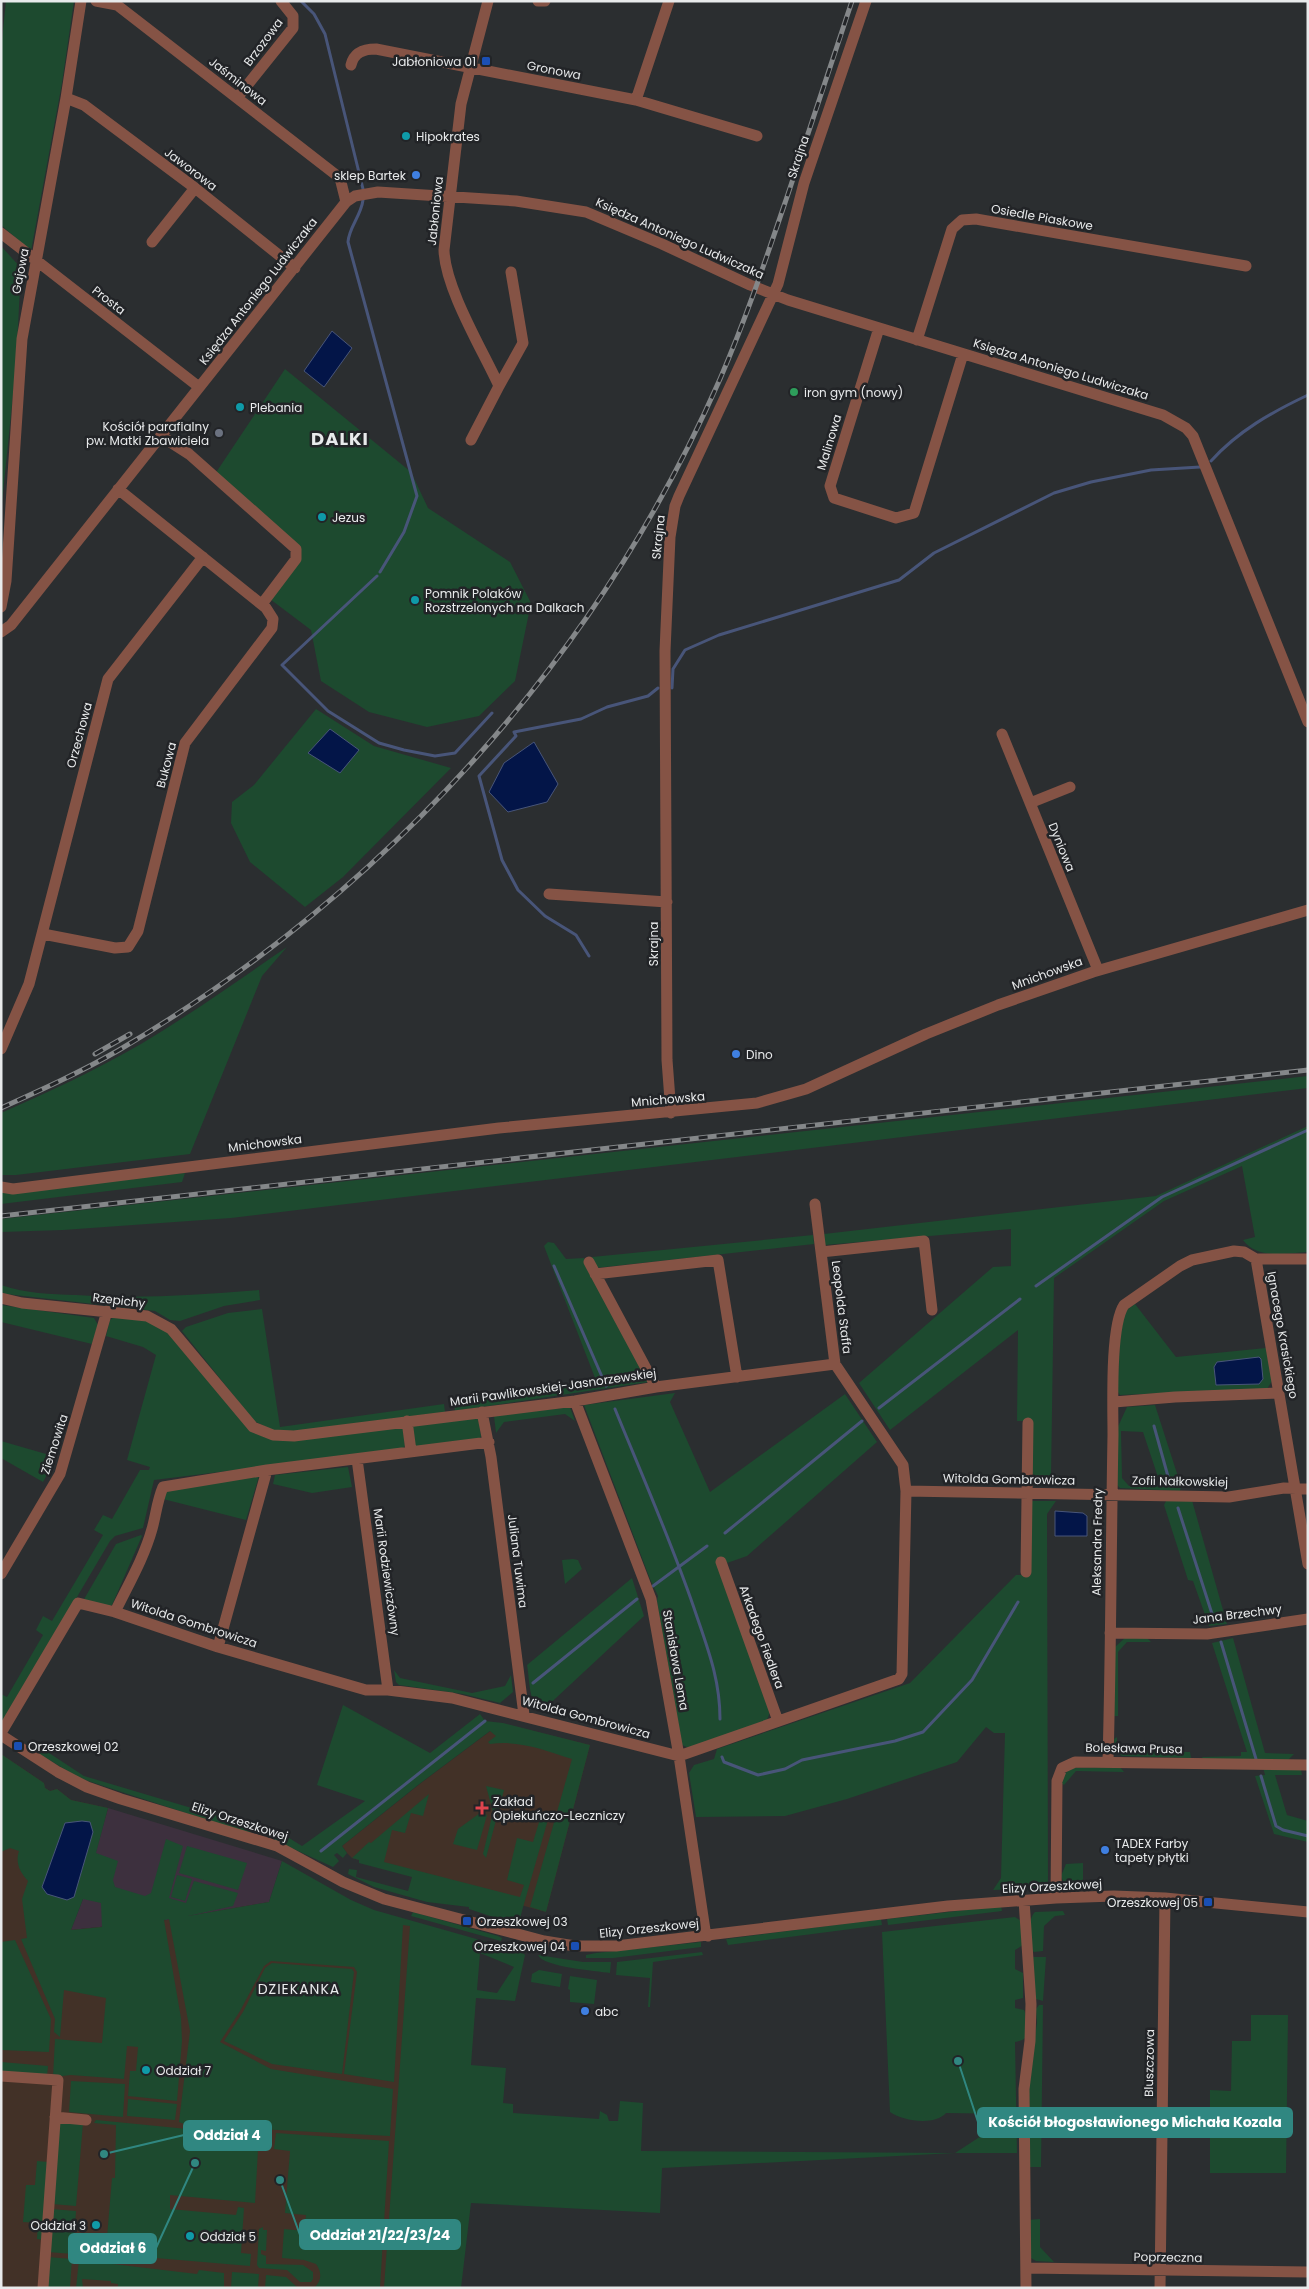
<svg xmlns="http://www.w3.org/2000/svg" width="1309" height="2289" font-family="Poppins,sans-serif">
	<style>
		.education { fill: #3d303e }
		.medical { fill: #423127 }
		.green { fill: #1d4a2f; fill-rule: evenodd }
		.water { fill: #031548; stroke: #485579 }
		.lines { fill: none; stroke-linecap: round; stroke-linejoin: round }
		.stream { stroke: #485579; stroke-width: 3 }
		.minor { stroke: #855345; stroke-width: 11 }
		.rail-casing { stroke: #848789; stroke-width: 5 }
		.rail { stroke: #222427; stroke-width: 3; stroke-dasharray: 9; stroke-linecap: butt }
		.transit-dot { fill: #1a4fb4; stroke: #222427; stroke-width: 2 }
		.culture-dot { fill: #0f9aa8; stroke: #222427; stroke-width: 2 }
		.shop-dot { fill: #3f7fe0; stroke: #222427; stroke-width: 2 }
		.leisure-dot { fill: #2e9e5b; stroke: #222427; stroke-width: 2 }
		.worship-dot { fill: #6b7280; stroke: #222427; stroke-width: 2 }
		.health-dot { fill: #e0444e; stroke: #222427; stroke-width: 2 }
		.labels { text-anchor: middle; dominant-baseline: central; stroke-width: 5; stroke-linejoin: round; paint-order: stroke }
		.street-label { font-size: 12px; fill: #e8eaeb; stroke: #222427 }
		.poi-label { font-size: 12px; fill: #e8eaeb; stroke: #222427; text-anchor: start }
		.neighbourhood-label { font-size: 14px; letter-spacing: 1px; fill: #e8eaeb; stroke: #222427 }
		.district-label { font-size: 18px; font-weight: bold; letter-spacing: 1px; fill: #e8eaeb; stroke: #222427 }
		.leader { fill: none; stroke: #308781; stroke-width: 2 }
		.callout-dot { fill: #308781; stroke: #222427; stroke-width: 2 }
		.callout { fill: #308781; stroke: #308781; stroke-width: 2 }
		.callout-label { font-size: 14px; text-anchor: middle; font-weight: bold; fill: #fff }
	</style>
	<rect width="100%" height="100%" fill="#2b2e30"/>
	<path class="education" d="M108,1808L282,1861L269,1902L167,1920L71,1930L83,1899Z"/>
	<path class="medical" d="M501,1723L590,1745L546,1912L352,1858L347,1853L342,1846L421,1783Z
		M1,1754L44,1783L45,1788L50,1791L57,1789L71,1800L108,1808L71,1930L167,1920L269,1902L310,1900L480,1943L453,2288H1Z"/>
	<path class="green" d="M6,1H74L62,83L31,251L1,225V49Z
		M1,246L21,268L16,365L1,513Z
		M285,369L411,472L428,508L510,562L531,603L515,681L479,716L427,727L369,712L321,681L311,630L266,596L297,555L213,477Z
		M316,709L374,746L451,768L343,877L305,907L250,862L231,823L232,802L254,785Z
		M287,947L262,976L190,1154L16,1175H1V1113C49,1092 96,1070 141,1044C191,1014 239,980 287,947Z
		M1308,1076V1088L231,1218L63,1230L1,1232V1219Z
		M1308,1126V1252C1285,1253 1258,1260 1243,1240L1255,1237L1242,1166L1164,1201L1054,1278L1051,1476L1058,1486L1030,1485L1031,1421H1017L1018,1330L890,1430L859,1383L993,1267L1011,1266V1229L825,1245L824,1234L1156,1196Z
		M185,1173L182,1182L1,1204V1192Z
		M813,1235L814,1244L596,1268L592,1257Z
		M548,1242L554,1243L566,1259L584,1258V1262L648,1382L455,1411L454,1403L597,1383L544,1246Z
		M1,1285C28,1294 49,1294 76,1295C137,1299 198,1295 259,1290L260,1300L224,1306L180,1321L170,1320L155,1311L6,1294L1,1292Z
		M1135,1304L1176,1357L1266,1348L1272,1381L1267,1389L1120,1395L1117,1391L1121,1323L1125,1311Z
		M1,1305L94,1318L98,1325L92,1344L1,1322Z
		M262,1309L280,1427L444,1404L445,1412L296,1432H276L254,1421L182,1331L186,1327L228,1313Z
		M114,1317L147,1321L168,1332L222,1394L274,1440L403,1425L405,1446L401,1450L154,1480L143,1528L115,1536L110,1541L1,1726V1694L7,1697L43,1635L36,1630L43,1616L52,1621L103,1535L94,1530L103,1515L112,1519L140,1470H149L150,1467L127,1460L156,1355L143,1347L106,1336L110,1320Z
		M675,1393L670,1402L710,1492L845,1394L877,1442L747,1556L727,1563L725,1559L770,1712L767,1720L689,1748L682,1745L657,1601L658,1596L650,1579L584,1405Z
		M1155,1405L1181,1486L1180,1491L1120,1488L1117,1485L1116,1431L1127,1407ZM1121,1431L1143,1432L1161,1486H1129L1122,1478Z
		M570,1407L575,1421L565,1414L504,1422L496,1433L494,1416Z
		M478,1416L481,1436L479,1440L418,1448L414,1444L412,1424Z
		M1,1441L53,1456L50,1469L43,1482L1,1458Z
		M348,1467L352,1487L312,1493L273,1484L275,1475Z
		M259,1476L246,1520L163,1499L166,1488Z
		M1192,1500L1193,1504L1227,1624L1209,1626L1193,1581L1188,1580L1164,1505L1166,1501Z
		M1031,1501H1056L1047,1514L1048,1882L1041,1888L993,1890L1001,1878L1005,1733H994L986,1727L957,1762L847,1799L785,1816L696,1817L689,1773L694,1765L714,1759L717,1749L910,1683L1016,1575H1031Z
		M141,1535L142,1536L112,1605L106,1608L83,1601L116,1544Z
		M573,1559L578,1560L582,1569L565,1584L562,1560Z
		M632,1578L644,1616L542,1711C528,1703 530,1680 527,1665Z
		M1125,1638H1147L1151,1642H1127L1118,1652V1716H1114L1115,1647Z
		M1233,1638L1265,1753L1294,1754L1288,1760L1203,1759L1202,1757L1241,1756V1752H1247L1212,1643Z
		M394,1670L400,1678L472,1693L505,1686L511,1675L513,1692L500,1703L463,1694L399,1685L396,1682Z
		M343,1705L430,1753L480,1714L485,1721L503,1723L590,1745L546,1912L530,1907L572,1759C544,1750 519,1740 490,1744L488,1742L496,1736L490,1731L418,1785L342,1846L347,1853L343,1858L337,1853L334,1855L339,1861L333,1867L274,1840L272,1835L273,1828L302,1846L365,1801L317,1785Z
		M1117,1737V1745L1124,1751L1190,1752L1191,1758L1122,1756L1115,1750L1114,1739Z
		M40,1747L84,1776L252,1826L250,1834L79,1778L38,1753Z
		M1,1754L44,1783L45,1788L50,1791L57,1789L71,1800L108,1808L96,1853L118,1861L113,1880L115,1887L145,1896L151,1893L166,1839L183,1846L169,1898L186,1903L194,1881L238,1893L233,1906L188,1916L269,1902L282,1861L351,1900L374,1910L522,1952L525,1955L515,2001L476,1998L471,2065L506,2068L503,2103L513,2104V2113L599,2119L600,2111L607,2115L609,2121H618L620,2101L643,2103L641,2151L955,2153L1015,2114L946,2113C935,2126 902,2121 890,2112L882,1932L1015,1917L1023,1922V1945L1015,1950V1969L1023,1973V1998L1015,2000V2008L1024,2010C1027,2015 1029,2030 1026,2036C1025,2040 1019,2041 1015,2042L1017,2153H955L662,2168L660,2213L471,2203L461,2288H384L410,1926L403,1925L394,2082L344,2074L357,1972L354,1967L271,1961L264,1966L240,2011L220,2042L271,2069L393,2089L390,2136L187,2125L179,2122L190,2031L169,1919L164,1920L181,2018L182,2041L177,2101L128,2096L130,2071H136L138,2047L127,2046L124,2079L71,2075L53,2077L55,2039L102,2043L106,1998L64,1990L60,2037L54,2032L55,2019L21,1939L27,1938L22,1899L28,1881C20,1872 15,1863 19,1851L10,1848L1,1852ZM83,1899L101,1903L102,1927L71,1930ZM480,1953L514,1967L497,1993L477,1990Z
		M1120,1767L1124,1772L1076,1771L1064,1785L1061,1783L1062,1777L1070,1768Z
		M1263,1767L1301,1770L1302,1775H1275L1287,1815L1308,1821V1842L1274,1834L1255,1776L1265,1775Z
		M486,1786L504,1790L486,1858L483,1854L493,1812Z
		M429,1794L423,1816L411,1813L405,1833L392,1830L384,1862L520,1897L524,1885L507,1880L517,1838L533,1842L540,1819L530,1816L532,1811L549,1816L518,1925L469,1909V1907L427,1902L374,1887L348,1874L349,1869L357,1870L356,1877L408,1891L412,1877L359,1863V1860L352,1858L369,1842L371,1843Z
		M480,1813L487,1815L477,1850L453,1844L458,1829Z
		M187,1846L247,1863L238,1890L179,1873Z
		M1083,1863V1885L1065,1886L1061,1876L1066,1864Z
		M177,1875L192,1879L185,1901L171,1897Z
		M1001,1906L1002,1911L888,1925L887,1919Z
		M1063,1911L1065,1915L1055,1916L1044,1926L1043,1951L1034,1952L1030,1949C1030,1938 1027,1920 1035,1912Z
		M413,1912L498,1936L502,1938L501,1941L411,1916Z
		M881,1919L882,1925L728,1945L726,1939Z
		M15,1940L51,2019L49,2052L1,2050V1942Z
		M701,1942V1947L613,1958H586V1955L596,1953Z
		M702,1952L703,1955L653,1962L650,2007H648L650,1978L616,1975L617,1962Z
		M538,1955L583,1962H611L610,1973C596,1971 543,1967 538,1955Z
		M1032,1957H1046L1043,2001L1036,1999L1031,1960Z
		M272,1963L352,1969L354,1972L342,2074L272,2064L224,2041L243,2012L265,1968Z
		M539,1970L562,1974L560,1987L531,1982L532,1974Z
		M570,1976L597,1980L594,2004L570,2002V1990L568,1989Z
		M1039,2005H1043L1041,2167H1028L1027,2091L1037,2023L1036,2009Z
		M1251,2015H1288L1286,2173H1210V2090L1231,2091L1232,2041H1251Z
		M1,2062L48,2066L47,2076L1,2072Z
		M71,2081L125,2084L123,2117L69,2112Z
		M128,2099L177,2104L175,2120L127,2116Z
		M96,2120L238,2134L259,2132L255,2203L170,2195V2209L236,2215L238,2207L244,2208L241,2253L251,2254L250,2266L85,2252L82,2247L106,2249L112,2178H115L116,2125L94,2123Z
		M58,2121L83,2123L76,2206L52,2204Z
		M276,2133L389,2141L380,2288H314C322,2281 322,2272 316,2264L304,2260L282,2258L284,2229L304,2231L306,2215L285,2213L290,2151L274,2149Z
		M37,2161L48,2162L43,2240L37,2239L38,2223L23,2222L26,2185H35Z
		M51,2209L76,2211L73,2254L48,2252Z
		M1040,2219V2247L1054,2262L1036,2261L1031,2258L1028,2220Z
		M263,2227V2230H267L266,2251L261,2250V2254L266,2256V2264L303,2265L313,2272V2279L311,2282H300L287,2270L259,2268L257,2265L259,2229Z
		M48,2257L72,2259L70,2288H45Z
		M79,2260L197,2274L199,2270L224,2273V2288H118V2284L111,2283V2281L82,2279L83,2288H76Z
		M232,2272L259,2274L258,2288H231Z
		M266,2275L286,2277L298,2288H265Z"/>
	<path class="water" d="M332,331L352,348L324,387L304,371Z
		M330,729L359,750L340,773L308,753Z
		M534,742L558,784L547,802L508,812L489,792L504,763Z
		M1259,1357L1261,1359L1263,1379L1259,1384L1216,1385L1214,1367L1217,1362Z
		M1055,1511L1083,1513L1087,1516V1536H1055Z
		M82,1821L90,1822L93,1832L74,1897L67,1900L47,1894L42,1887L65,1823Z"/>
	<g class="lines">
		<path class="stream" d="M301,1L314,14L325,34L363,189
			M363,200C361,216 349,227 348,242L417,496L404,532L380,572
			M1211,461C1238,431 1272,412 1308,395
			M377,576L282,665L328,711L379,743L404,750L435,756L455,753L492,713
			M672,688L673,669L685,650L719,635L899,580L934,553L1054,493L1091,482L1151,470L1200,467
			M589,956L576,935L545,916L518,890L502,860L479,776L516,736L514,732L581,719L607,707L648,696L658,688
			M554,1266L606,1386
			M1036,1286L1162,1197L1308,1130
			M879,1408L1020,1299
			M615,1409C642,1475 671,1541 694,1608C707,1647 720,1678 720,1719
			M1154,1426L1169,1480
			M1178,1508L1214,1620
			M725,1533L862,1421
			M653,1586L707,1546
			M1221,1642L1256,1759
			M533,1683L637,1599
			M722,1757L724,1762L758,1775L785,1769L802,1760L895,1741L923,1732L972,1680L1018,1602
			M1261,1776L1276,1826L1283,1830L1308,1836
			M321,1851L485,1721"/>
		<path class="minor" d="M96,1L117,5L340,178L346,202
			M538,1H545
			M351,65C354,52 364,49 376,49L636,100L757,136
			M66,98L84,105L195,188L295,268
			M237,98L293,28V16L281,1
			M636,100L669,1
			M1,233L199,387
			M152,242L195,188
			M879,328L830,486L834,498L896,518L914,513L963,354
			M917,340L952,229L962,220L976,219L1246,266
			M499,386L523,343L511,272
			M161,436L189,454L296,549V559L262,604
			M471,440L499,386C482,349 445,288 444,250L461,104L488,1
			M1,607L6,581L22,339L66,98L81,1
			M1,632L11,625L346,202L355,196L378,192L516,201L586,212L662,244L750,285L788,300L1163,415L1186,428L1193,436L1308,722
			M1002,734L1098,970
			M1030,803L1070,787
			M549,894L667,902
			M43,934L115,948L128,947L138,931L185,743L272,628L273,619L266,608L118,489
			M1,1049L29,984L108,679L203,557
			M671,1113L667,1060L665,651L670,537L675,506L679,496L778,284L804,183L866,1
			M1,1187L13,1189L499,1128L757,1103L806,1089L926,1034L998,1005L1093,972L1308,910
			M821,1252L924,1241L932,1310
			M1256,1259L1308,1564
			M589,1262L656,1387
			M595,1274L718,1260L737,1377
			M1,1298L22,1303L147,1316L171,1329L253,1427L273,1435L294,1436L575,1401L656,1387L835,1364
			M575,1401L651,1599L679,1756L705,1930L708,1936
			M1114,1402L1175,1397L1278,1393
			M482,1412L491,1457L524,1715
			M407,1421L411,1451
			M357,1459L388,1690
			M906,1491L1229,1497L1284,1488L1308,1489
			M721,1562L778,1721
			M1026,1572L1028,1423
			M1,1574L60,1474L107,1311
			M115,1612C128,1585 144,1558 152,1529C156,1515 157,1501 163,1487L267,1470L489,1442
			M1110,1633L1207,1634L1308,1619
			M218,1647L267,1470
			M1,1733L78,1603L115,1612L218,1647L366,1690H388L452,1698L679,1756L899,1679L902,1674L906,1491L903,1465L835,1364L815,1204
			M1,1735L58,1772L87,1787L121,1799L277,1846L343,1882L384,1899L544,1941L575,1946H616L948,1906L1056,1898L1114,1896L1165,1898L1308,1912
			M1108,1761C1111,1652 1111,1544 1113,1435C1113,1406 1110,1326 1124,1305L1180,1266L1192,1260L1234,1251L1244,1252L1256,1259H1308
			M1056,1898L1057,1781L1062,1768L1075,1762L1308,1765
			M1024,1900L1031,2004L1030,2041L1024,2089L1026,2288
			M1,2076L58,2080L43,2288
			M55,2117L86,2120
			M1027,2268L1308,2272
			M1160,2288L1165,1898"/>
		<defs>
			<path id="rail" d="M95,1054L130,1034
				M1,1108C41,1090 81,1072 119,1050C384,894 596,661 720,379C746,319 767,256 788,194C809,130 831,66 852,1
				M1,1216L1308,1070"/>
		</defs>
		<use href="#rail" class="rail-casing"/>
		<use href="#rail" class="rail"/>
	</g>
	<g class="transit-dot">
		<rect x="481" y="56" width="10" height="10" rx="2.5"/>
		<rect x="13" y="1741" width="10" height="10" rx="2.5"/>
		<rect x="1203" y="1897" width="10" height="10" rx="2.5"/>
		<rect x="462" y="1916" width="10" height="10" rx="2.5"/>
		<rect x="570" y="1941" width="10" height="10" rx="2.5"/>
	</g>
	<g class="culture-dot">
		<circle cx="406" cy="136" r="5"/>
		<circle cx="240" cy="407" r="5"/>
		<circle cx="322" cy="517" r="5"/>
		<circle cx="415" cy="600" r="5"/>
		<circle cx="146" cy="2070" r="5"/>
		<circle cx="96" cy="2225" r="5"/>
		<circle cx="190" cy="2236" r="5"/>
	</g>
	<g class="shop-dot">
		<circle cx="416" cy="175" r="5"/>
		<circle cx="736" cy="1054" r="5"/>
		<circle cx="1105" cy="1850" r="5"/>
		<circle cx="585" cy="2011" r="5"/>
	</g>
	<circle class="leisure-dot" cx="794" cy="392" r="5"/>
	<circle class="worship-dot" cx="219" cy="433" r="5"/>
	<path class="health-dot" d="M479.5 1800.5h5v5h5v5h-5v5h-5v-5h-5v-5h5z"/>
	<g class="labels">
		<g class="street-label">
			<text transform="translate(263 42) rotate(-53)">Brzozowa</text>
			<text transform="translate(554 70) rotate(11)">Gronowa</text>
			<text transform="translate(238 81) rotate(38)">Jaśminowa</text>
			<text transform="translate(798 157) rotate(-72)">Skrajna</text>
			<text transform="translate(191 169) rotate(37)">Jaworowa</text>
			<text transform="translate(435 211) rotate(-84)">Jabłoniowa</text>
			<text transform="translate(1042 217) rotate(10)">Osiedle Piaskowe</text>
			<text transform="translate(680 238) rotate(24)">Księdza Antoniego Ludwiczaka</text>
			<text transform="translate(20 271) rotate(-79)">Gajowa</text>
			<text transform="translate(258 291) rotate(-52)">Księdza Antoniego Ludwiczaka</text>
			<text transform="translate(109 300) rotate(38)">Prosta</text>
			<text transform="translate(1061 369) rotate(17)">Księdza Antoniego Ludwiczaka</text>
			<text transform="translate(829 442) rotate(-73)">Malinowa</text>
			<text transform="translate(658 537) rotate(-84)">Skrajna</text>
			<text transform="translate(79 735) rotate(-75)">Orzechowa</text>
			<text transform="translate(166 765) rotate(-75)">Bukowa</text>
			<text transform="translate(1062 847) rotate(68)">Dyniowa</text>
			<text transform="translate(653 944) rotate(-90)">Skrajna</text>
			<text transform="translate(1047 973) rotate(-20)">Mnichowska</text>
			<text transform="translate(668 1099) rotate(-5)">Mnichowska</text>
			<text transform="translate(265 1143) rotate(-7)">Mnichowska</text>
			<text transform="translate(119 1300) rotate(7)">Rzepichy</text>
			<text transform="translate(842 1307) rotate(83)">Leopolda Staffa</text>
			<text transform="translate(1283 1335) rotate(80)">Ignacego Krasickiego</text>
			<text transform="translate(553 1387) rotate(-8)">Marii Pawlikowskiej-Jasnorzewskiej</text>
			<text transform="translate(54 1444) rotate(-72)">Ziemowita</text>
			<text transform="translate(1009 1479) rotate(1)">Witolda Gombrowicza</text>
			<text transform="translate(1180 1481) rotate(1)">Zofii Nałkowskiej</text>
			<text transform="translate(1097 1542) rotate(-89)">Aleksandra Fredry</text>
			<text transform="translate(518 1561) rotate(83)">Juliana Tuwima</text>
			<text transform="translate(387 1572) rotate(82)">Marii Rodziewiczówny</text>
			<text transform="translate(1237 1614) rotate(-7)">Jana Brzechwy</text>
			<text transform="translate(194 1623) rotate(18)">Witolda Gombrowicza</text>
			<text transform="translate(762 1637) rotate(70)">Arkadego Fiedlera</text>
			<text transform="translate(676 1660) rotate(80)">Stanisława Lema</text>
			<text transform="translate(586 1717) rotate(15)">Witolda Gombrowicza</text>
			<text transform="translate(1134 1748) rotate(1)">Bolesława Prusa</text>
			<text transform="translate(240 1821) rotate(18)">Elizy Orzeszkowej</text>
			<text transform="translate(1052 1886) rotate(-3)">Elizy Orzeszkowej</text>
			<text transform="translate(649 1928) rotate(-6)">Elizy Orzeszkowej</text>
			<text transform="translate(1149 2063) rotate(-89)">Bluszczowa</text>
			<text transform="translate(1168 2257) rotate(1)">Poprzeczna</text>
		</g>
		<g class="poi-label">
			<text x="476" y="61" text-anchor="end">Jabłoniowa 01</text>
			<text x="416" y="136">Hipokrates</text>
			<text x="406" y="175" text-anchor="end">sklep Bartek</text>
			<text x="804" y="392">iron gym (nowy)</text>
			<text x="250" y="407">Plebania</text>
			<text x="209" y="426" text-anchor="end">Kościół parafialny<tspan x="209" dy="14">pw. Matki Zbawiciela</tspan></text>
			<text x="332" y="517">Jezus</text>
			<text x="425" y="593">Pomnik Polaków<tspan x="425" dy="14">Rozstrzelonych na Dalkach</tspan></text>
			<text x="746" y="1054">Dino</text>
			<text x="28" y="1746">Orzeszkowej 02</text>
			<text x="493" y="1801">Zakład<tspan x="493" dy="14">Opiekuńczo-Leczniczy</tspan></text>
			<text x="1115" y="1843">TADEX Farby<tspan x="1115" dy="14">tapety płytki</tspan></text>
			<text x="1198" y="1902" text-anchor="end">Orzeszkowej 05</text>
			<text x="477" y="1921">Orzeszkowej 03</text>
			<text x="565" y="1946" text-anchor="end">Orzeszkowej 04</text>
			<text x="595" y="2011">abc</text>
			<text x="156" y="2070">Oddział 7</text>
			<text x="86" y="2225" text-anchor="end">Oddział 3</text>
			<text x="200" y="2236">Oddział 5</text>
		</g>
		<g class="neighbourhood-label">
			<text x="299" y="1989">DZIEKANKA</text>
		</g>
		<g class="district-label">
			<text x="340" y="438">DALKI</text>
		</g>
	</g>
	<path class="leader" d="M958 2061L978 2122M104 2154L184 2135M280 2180L300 2235M195 2163L156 2248"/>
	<g class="callout-dot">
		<circle cx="958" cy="2061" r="5"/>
		<circle cx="104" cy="2154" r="5"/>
		<circle cx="280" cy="2180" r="5"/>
		<circle cx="195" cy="2163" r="5"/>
	</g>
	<g class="callout">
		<rect x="978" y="2108" width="314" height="29" rx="5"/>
		<rect x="184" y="2121" width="87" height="29" rx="5"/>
		<rect x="300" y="2220" width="160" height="29" rx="5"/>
		<rect x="69" y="2234" width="87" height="29" rx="5"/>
	</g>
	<g class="callout-label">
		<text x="1135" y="2127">Kościół błogosławionego Michała Kozala</text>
		<text x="227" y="2140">Oddział 4</text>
		<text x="380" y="2240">Oddział 21/22/23/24</text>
		<text x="113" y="2253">Oddział 6</text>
	</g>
	<rect width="1309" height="2289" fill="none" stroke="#e8eaeb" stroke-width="5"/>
</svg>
